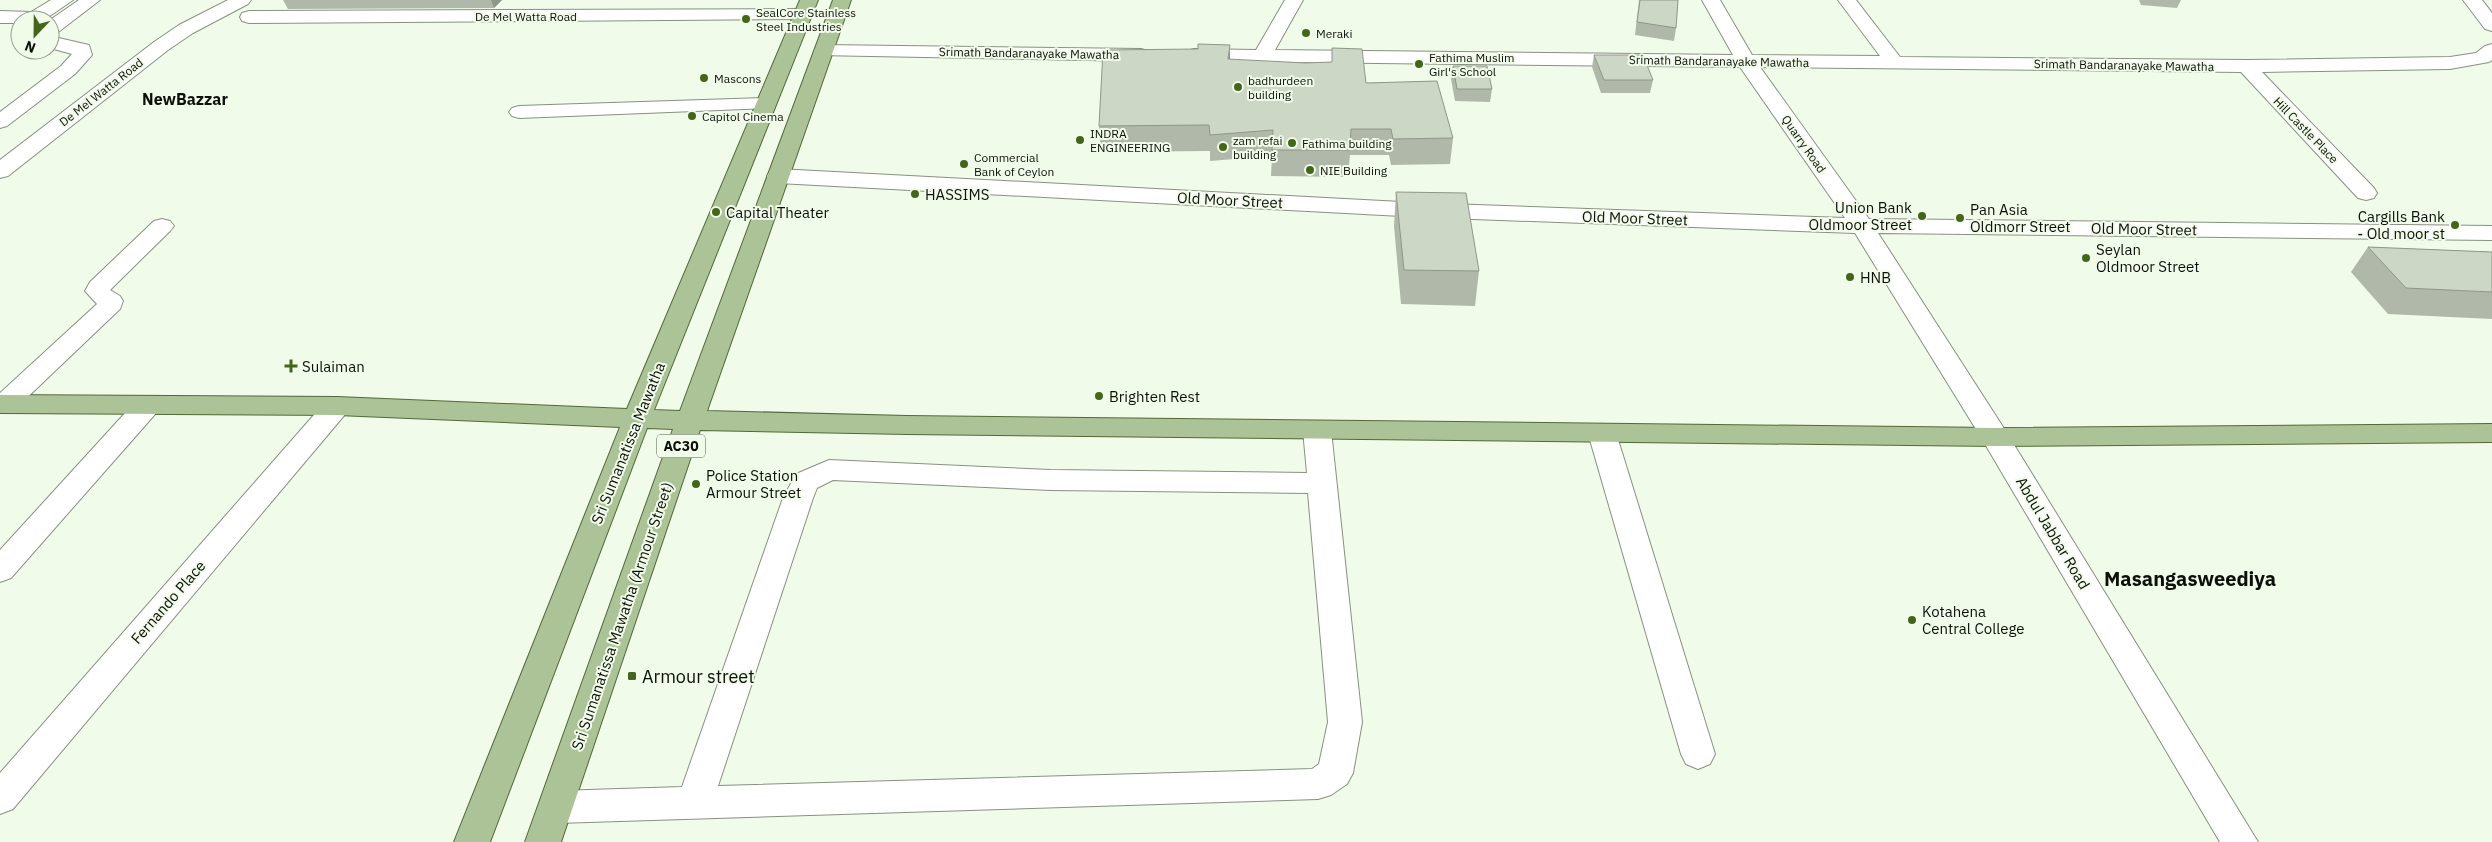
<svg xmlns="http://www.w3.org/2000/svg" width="2492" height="842" font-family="'IBM Plex Sans',sans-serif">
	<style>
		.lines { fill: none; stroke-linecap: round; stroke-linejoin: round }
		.minor-casing { stroke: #889180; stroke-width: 2 }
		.major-casing { stroke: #516a38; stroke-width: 2 }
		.minor { fill: #fff; fill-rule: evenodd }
		.major { fill: #acc297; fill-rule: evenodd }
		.wall { fill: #b0b9a9 }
		.shaded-wall { fill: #90968a }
		.building { fill: #cdd7c5; stroke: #90968a }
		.poi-dot { fill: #44651b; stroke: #f1fbe9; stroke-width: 2 }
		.labels { text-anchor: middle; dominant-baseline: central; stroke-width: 4; stroke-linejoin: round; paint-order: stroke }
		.far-poi-label { font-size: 12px; fill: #0d100a; stroke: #f1fbe9; text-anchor: start }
		.far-street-label { font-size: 12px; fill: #0d100a; stroke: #f1fbe9 }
		.shield { fill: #f1fbe9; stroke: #51564d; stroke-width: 1 }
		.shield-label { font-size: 14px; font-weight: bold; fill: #0d100a }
		.poi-label { font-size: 15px; fill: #0d100a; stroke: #f1fbe9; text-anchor: start }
		.street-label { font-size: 15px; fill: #0d100a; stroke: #f1fbe9 }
		.far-district-label { font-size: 16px; font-weight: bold; fill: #0d100a; stroke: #f1fbe9 }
		.near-poi-label { font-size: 18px; fill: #0d100a; stroke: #f1fbe9; text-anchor: start }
		.district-label { font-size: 20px; font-weight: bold; fill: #0d100a; stroke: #f1fbe9 }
	</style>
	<rect width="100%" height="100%" fill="#f1fbe9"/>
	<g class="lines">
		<defs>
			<path id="minor" d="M51,0H73L44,20H20V23H0V11L31,12Z
				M79,0H100L57,33L50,35V20Z
				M228,0H251L248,4L193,33L168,50L8,176L0,178V160L154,42L179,25Z
				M1285,0H1303L1275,50L1733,55L1702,0H1720L1752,55L1880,56L1838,0H1856L1900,57L2246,60L2450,57L2476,53L2485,46L2492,44V60L2489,62L2450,69L2262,72L2374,188L2377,193L2374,198L2366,200L2358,198L2241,72L1760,67L1869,219L2492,226V240L1878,233L2005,430L2258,842H2220L1982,439L1855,233L1420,217L778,183L770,181L767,176L770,171L778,169L1420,203L1845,218L1740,67L1194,61L1187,59L1184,55L1187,51L1194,49L1256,50Z
				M2463,0H2482L2492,13V31L2485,29Z
				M803,9L810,11L812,15L810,19L249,23L242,21L240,17L242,13L249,11Z
				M50,36L89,45L92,55L75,74L7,126L0,128V112L61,66L72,54L50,48Z
				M824,45L1141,49L1148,51L1151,55L1148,59L1141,61L817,55L814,51L817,47Z
				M766,98L773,100L776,104L773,108L519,118L512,116L509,112L512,108L519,106Z
				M162,219L170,221L174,226L170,231L110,290L120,296L123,301L120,309L14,410L0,412V393L97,304L85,291L90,282L154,221Z
				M147,397L157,400L161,406L157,412L11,578L0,582V550L137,400Z
				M337,397L347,400L351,406L347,412L13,809L0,814V773L327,400Z
				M1317,421L1327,423L1331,430L1362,722L1353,773L1347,784L1331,795L1318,799L557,823L544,818L539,807L544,796L557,791L682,787L783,498L796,474L829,460L1051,470L1307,473L1303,430L1307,423ZM833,480L1051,490L1308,493L1328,722L1319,764L1312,769L718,786L813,498L817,488Z
				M1602,424L1612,426L1616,433L1715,754L1710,764L1698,769L1686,764L1681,754L1588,433L1592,426Z"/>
			<path id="major" d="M800,0H818L654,410L680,411L833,0H851L707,411L907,416L1995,428L2492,424V442L1995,446L907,434L700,430L561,842H525L673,429L647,428L490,842H454L620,427L337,415L0,413V395L337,397L627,409Z"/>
		</defs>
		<use href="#minor" class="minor-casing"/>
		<use href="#major" class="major-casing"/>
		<use href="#minor" class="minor"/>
		<use href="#major" class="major"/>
	</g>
	<path class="wall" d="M283,0H502L494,8L288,9Z
		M1639,0H1678L1676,28L1674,41L1635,35Z
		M2139,0H2181L2177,8L2141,5Z
		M1594,55L1653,80L1650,93H1601L1592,67Z
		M1230,59L1366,83L1453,138L1450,164L1391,165L1389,155H1350L1348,177L1271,176L1272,156L1210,161V151L1101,152L1099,126Z
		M1453,66L1492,89L1490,102L1455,101L1451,79Z
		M1396,192L1479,271L1475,306L1401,304L1394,226Z
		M2368,247L2492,252V319L2388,314L2351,272Z"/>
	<path class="shaded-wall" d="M491,0H502L494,8Z
		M1230,45V70L1228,59Z"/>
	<path class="building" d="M1640,0H1678L1676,28L1637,22Z
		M1198,44L1230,45L1228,59L1306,63L1332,62V48L1362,49L1366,83L1437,81L1453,138L1393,139L1391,129H1351L1350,150H1272L1273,130L1210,135L1209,125L1099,126L1103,50L1198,49Z
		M1594,55H1643L1653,80H1604Z
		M1453,66H1487L1492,89H1457Z
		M1396,192L1466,193L1479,271L1404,270Z
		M2368,247L2492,252V292L2406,288Z"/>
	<g class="poi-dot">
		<circle cx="746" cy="19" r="5"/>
		<circle cx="1306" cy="33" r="5"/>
		<circle cx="1419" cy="64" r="5"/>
		<circle cx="704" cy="78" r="5"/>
		<circle cx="1238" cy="87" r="5"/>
		<circle cx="692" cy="116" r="5"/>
		<circle cx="1080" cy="140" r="5"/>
		<circle cx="1292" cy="143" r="5"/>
		<circle cx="1223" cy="147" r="5"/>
		<circle cx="964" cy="164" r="5"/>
		<circle cx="1310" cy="170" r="5"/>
		<circle cx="915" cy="194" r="5"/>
		<circle cx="716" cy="212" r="5"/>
		<circle cx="1922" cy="216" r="5"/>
		<circle cx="1960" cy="218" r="5"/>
		<circle cx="2455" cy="225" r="5"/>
		<circle cx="2086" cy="258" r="5"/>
		<circle cx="1850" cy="277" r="5"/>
		<path d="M288.5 358.5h5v5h5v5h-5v5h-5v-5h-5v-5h5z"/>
		<circle cx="1099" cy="396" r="5"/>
		<circle cx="696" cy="484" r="5"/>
		<circle cx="1912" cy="620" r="5"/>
		<rect x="627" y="671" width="10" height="10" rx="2.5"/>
	</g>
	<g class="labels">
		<g class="far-poi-label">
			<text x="756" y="12">SealCore Stainless<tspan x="756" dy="14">Steel Industries</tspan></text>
			<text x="1316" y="33">Meraki</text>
			<text x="1429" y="57">Fathima Muslim<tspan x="1429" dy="14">Girl's School</tspan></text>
			<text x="714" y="78">Mascons</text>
			<text x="1248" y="80">badhurdeen<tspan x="1248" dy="14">building</tspan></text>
			<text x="702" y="116">Capitol Cinema</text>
			<text x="1090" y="133">INDRA<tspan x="1090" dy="14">ENGINEERING</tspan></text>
			<text x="1233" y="140">zam refai<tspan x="1233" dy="14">building</tspan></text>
			<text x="1302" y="143">Fathima building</text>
			<text x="974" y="157">Commercial<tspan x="974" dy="14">Bank of Ceylon</tspan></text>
			<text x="1320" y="170">NIE Building</text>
		</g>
		<g class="far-street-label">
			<text x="526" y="16">De Mel Watta Road</text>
			<text transform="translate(1029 53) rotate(1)">Srimath Bandaranayake Mawatha</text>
			<text transform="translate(1719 61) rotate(1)">Srimath Bandaranayake Mawatha</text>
			<text transform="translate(2124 65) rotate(1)">Srimath Bandaranayake Mawatha</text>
			<text transform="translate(101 92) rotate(-38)">De Mel Watta Road</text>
			<text transform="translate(2306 130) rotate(46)">Hill Castle Place</text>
			<text transform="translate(1804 144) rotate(55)">Quarry Road</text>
		</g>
		<rect class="shield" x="657" y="434.5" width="48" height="23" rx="4"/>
		<g class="shield-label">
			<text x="681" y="446">AC30</text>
		</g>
		<g class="poi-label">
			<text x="925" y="194">HASSIMS</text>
			<text x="1912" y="207" text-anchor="end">Union Bank<tspan x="1912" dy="17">Oldmoor Street</tspan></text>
			<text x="1970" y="209">Pan Asia<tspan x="1970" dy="17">Oldmorr Street</tspan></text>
			<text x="726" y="212">Capital Theater</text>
			<text x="2445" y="216" text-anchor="end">Cargills Bank<tspan x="2445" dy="17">- Old moor st</tspan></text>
			<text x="2096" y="249">Seylan<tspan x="2096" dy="17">Oldmoor Street</tspan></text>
			<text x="1860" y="277">HNB</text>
			<text x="302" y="366">Sulaiman</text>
			<text x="1109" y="396">Brighten Rest</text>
			<text x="706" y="475">Police Station<tspan x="706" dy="17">Armour Street</tspan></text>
			<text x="1922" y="611">Kotahena<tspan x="1922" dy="17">Central College</tspan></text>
		</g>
		<g class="street-label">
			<text transform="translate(1230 200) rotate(3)">Old Moor Street</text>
			<text transform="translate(1635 218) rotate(2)">Old Moor Street</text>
			<text transform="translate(2144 229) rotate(1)">Old Moor Street</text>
			<text transform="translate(628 443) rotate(-68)">Sri Sumanatissa Mawatha</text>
			<text transform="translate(2053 533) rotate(59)">Abdul Jabbar Road</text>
			<text transform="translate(168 602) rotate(-49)">Fernando Place</text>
			<text transform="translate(622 616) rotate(-71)">Sri Sumanatissa Mawatha (Armour Street)</text>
		</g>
		<g class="far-district-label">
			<text x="185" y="99">NewBazzar</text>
		</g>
		<g class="near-poi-label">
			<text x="642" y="676">Armour street</text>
		</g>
		<g class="district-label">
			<text x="2190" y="578">Masangasweediya</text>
		</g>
	</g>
	<g transform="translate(35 35) rotate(202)"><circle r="24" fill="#f1fbe9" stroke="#969d90"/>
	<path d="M0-4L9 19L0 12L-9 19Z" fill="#44651b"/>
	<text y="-8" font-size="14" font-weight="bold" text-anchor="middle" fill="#0d100a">N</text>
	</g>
</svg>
